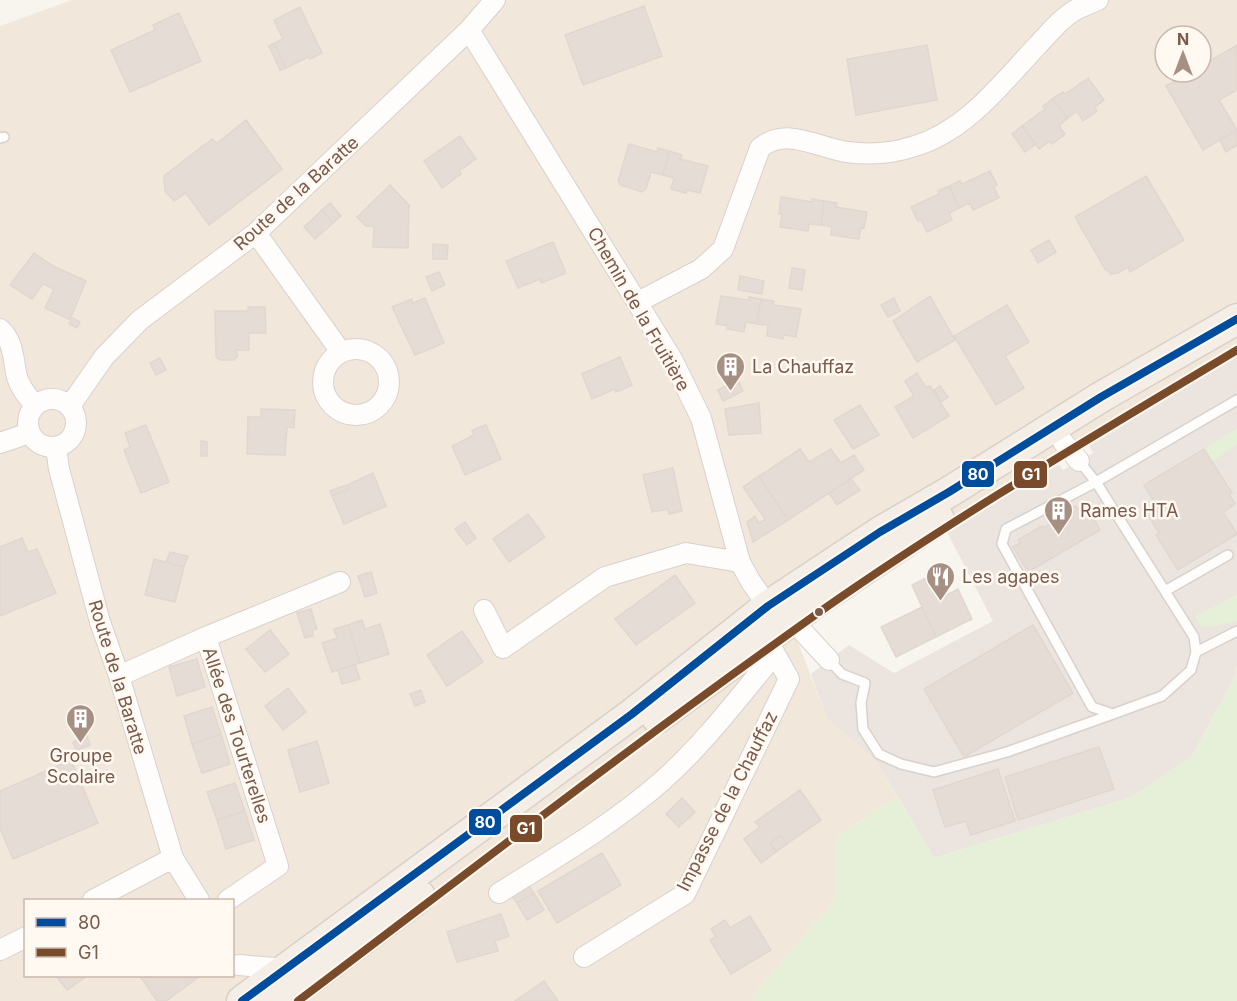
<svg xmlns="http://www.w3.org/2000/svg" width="1237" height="1001" font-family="Inter,sans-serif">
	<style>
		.residential { fill: #f2e7db; fill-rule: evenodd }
		.industrial { fill: #ece4de }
		.green { fill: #e6f0d8 }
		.building { fill: #e5dcd5; stroke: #e2d7d0; stroke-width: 1.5 }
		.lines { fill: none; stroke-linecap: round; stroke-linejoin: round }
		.lane-casing { stroke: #d8d1cc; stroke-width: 12 }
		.street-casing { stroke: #d8d1cc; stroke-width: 22 }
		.primary-casing { stroke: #dad0ca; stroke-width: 33 }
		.lane { stroke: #fefdfc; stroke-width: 9 }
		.street { stroke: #fefdfc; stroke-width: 20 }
		.primary { stroke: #f4eee6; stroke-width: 30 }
		.bus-1-casing { stroke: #fff9f1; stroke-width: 12 }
		.bus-2-casing { stroke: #fff9f1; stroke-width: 12 }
		.bus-1 { stroke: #004d9d; stroke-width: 8 }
		.bus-2 { stroke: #7a4b2a; stroke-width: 8 }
		.bus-dot { fill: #7a5a4b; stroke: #fff9f1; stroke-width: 2 }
		.labels { text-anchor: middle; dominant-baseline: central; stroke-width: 5; stroke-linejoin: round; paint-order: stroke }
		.street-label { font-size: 18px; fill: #7a5a4b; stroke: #fff9f1 }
		.poi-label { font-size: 18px; fill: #7a5a4b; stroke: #fff9f1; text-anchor: start }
		.line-badge { stroke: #fff9f1; stroke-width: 2 }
		.badge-label { font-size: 16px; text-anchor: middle; font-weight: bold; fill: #fff }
	</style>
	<rect width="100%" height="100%" fill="#f8f4ee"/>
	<path class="residential" d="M72,0H1237V353L945,528L793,629L827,719L876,761L897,797L836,837V899L757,991L753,1001H0V26ZM1165,36H1201V72H1165ZM26,900H232V976H26Z"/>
	<path class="industrial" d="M1237,353V595L1231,598L1237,613V666L1234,678L1192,756L1132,797L934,858L876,761L827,719L811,674L849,645L894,673L993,621L945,528L1056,462L1063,470L1093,453L1088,443Z"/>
	<path class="green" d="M1237,428V444L1212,462L1204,449Z
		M1237,595V621L1212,627L1201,626L1195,616Z
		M1237,666V1001H753L757,991L836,899V837L897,797L934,858L1132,797L1192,756L1234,678Z"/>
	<path class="building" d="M644,6L662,56L583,85L565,35Z
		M300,7L322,53L310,59L308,57L286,68L274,43L283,39L274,20Z
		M179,13L201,61L130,92L111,50L155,30L153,25Z
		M274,43L286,68L280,70L269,46Z
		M927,45L937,100L856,115L847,59Z
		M1237,45V90L1219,100L1237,130L1203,150L1166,86L1191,72H1201V66Z
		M1088,78L1104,100L1095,107L1097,111L1083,121L1077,111L1068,118L1052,99L1063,92L1065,94Z
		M1052,99L1068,118L1059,126L1065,134L1052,144L1050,141L1039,149L1022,126L1045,109L1043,106Z
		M246,120L282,169L209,225L186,193L174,201L165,191L164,176L212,139L217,143Z
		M1022,126L1036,144L1025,152L1012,134Z
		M1237,130V145L1226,152L1220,140Z
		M460,136L476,159L459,171L461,174L442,188L424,161Z
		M629,144L657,152L658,148L669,151L663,175L651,172L646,189L642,192L621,185L618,181Z
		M669,151L682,155L680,159L708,166L700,193L687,190L686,193L671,189L674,178L663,175Z
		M990,171L997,185L994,187L999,198L973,210L970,203L959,208L949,186L960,181L962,184Z
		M1146,176L1184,240L1130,272L1128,267L1118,273L1111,274L1105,269L1075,217Z
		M390,185L409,205L408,248L373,247L374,226H366L357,217Z
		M949,186L959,208L949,213L952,220L927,232L921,220L918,221L911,207L939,194L938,191Z
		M781,197L812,202V199L824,201L821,225L809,224L808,231L780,227L782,214H779Z
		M824,201L837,203L836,207L867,212L864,228L861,227L859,239L831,235L832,227L821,225Z
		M330,203L341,216L333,223L322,210Z
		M322,210L333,223L315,239L304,227Z
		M1049,240L1056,252L1038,263L1031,250Z
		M553,242L566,273L541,283L540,279L518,288L506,261Z
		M433,244L448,245L447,259H433Z
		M34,253L53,266L86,281L71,317L80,322L77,328L69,324L71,320L45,308L54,289L43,284L32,299L10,285Z
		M792,268L805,270L802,290L789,288Z
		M439,272L445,285L432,291L426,277Z
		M740,276L764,281L762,294L738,290Z
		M721,296L749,300V297L761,299L757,324L746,322L744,332L727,329L728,326L716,324Z
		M930,296L955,340L917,362L893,321Z
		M425,298L444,343L415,355L392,307L412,299L413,303Z
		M894,298L900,311L888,317L881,305Z
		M761,299L774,301L773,305L801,309L796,337L784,335L783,339L767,336L768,325L757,324Z
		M1007,305L1029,342L1005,356L1024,388L996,405L954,336Z
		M248,307H265L266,333H249V350H237V357L234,360H220L216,357L215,311H248Z
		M620,357L632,385L616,392L615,389L592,399L582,374Z
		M160,358L166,370L156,375L150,363Z
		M917,373L926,388L930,386L949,416L913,438L895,407L914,396L905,381Z
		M738,380L743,391L723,401L718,390Z
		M940,386L948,397L941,402L934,390Z
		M759,403L761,433L729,435L725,409Z
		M860,405L879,435L853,449L834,420Z
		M261,409L295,410L294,428L287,427L285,455L247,454L248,417H261Z
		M146,425L169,482L141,493L124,450L130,447L125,433Z
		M486,425L501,459L465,475L452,446L474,435L472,430Z
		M201,441L207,442V456H201Z
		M800,449L809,462L831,449L841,463L854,455L864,470L788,520L759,476Z
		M1204,449L1232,493L1229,494L1235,504L1223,512L1237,534L1178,570L1156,535L1159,533L1149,516L1159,510L1144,485Z
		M673,468L682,511L669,514L668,509L652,512L643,475Z
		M373,473L386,506L344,524L332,496L349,489L347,485Z
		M759,476L788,520L753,542L747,522L755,516L759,523L765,519L743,487Z
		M851,479L860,490L837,505L829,493Z
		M347,485L349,489L332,496L330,491Z
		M1085,504L1100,530L1028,572L1013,547L1020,543L1018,540L1042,526L1043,528L1052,523L1050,521L1076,506L1077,509Z
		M528,514L545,537L509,562L493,539Z
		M465,522L476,538L467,545L455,529Z
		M22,538L28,552L37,549L56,593L0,616V547Z
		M170,552L188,556L184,567L166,562Z
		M154,559L184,567L175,602L145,595Z
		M371,572L377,593L365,597L358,576Z
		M936,573L947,595L958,589L972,619L936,637L912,585Z
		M675,575L695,603L636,645L615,619Z
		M922,607L936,637L896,657L881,627Z
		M311,609L317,629L312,630L313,636L305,638L297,613Z
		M362,620L365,629L380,624L389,654L360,663L348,625Z
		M348,625L360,663L332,672L322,643L337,638L334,629Z
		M1033,625L1073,693L964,757L924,689Z
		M270,630L289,654L265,672L246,649Z
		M462,631L483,662L447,686L427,655Z
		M197,659L205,687L177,696L169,667Z
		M355,665L360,679L342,684L338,670Z
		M288,688L306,712L283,730L265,706Z
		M421,690L425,702L415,706L410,694Z
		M212,707L221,734L192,744L184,716Z
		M221,734L230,764L202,773L192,744Z
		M87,736L90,745L76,751L73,742Z
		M317,741L329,783L300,792L288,750Z
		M1099,747L1114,789L1018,820L1005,777Z
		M71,760L98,823L13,859L0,828V791Z
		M998,769L1015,821L971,835L966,821L945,827L933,790Z
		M235,783L245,811L217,820L207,792Z
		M800,790L821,820L787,844L781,835L770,843L776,852L761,863L744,839L760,827L755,822Z
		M682,798L695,812L679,827L666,814Z
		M245,811L254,840L226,849L217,820Z
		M781,835L787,844L776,852L770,843Z
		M602,853L621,885L557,923L538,891Z
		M528,885L534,893L517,903L511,895Z
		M534,893L544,910L527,920L517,903Z
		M501,914L509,936L495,941L498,951L457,962L447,932Z
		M750,916L771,950L731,974L710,940L716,937L711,929L725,920L730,928Z
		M56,976H87L67,990Z
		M140,976H200L166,1001H157Z
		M544,981L558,1001H515Z"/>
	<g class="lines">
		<defs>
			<path id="lane" d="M0,138L4,137
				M1079,461L1096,482L1194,637L1196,652L1191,670L1162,696L1113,714L1092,707L1002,544L1006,529L1096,482L1237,400
				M1165,591L1228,555
				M1196,652L1237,631
				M829,660L842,674L865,683L861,703L863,729L879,754L901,764L934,772L1007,752L1113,714"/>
			<path id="street" d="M469,30L672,359L701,418L740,562L751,582L768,606
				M256,233L341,352
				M638,302L701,269L723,249L760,148C787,126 818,148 847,152C869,155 894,153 915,146C967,130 1001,84 1037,46C1049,33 1061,18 1077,9C1084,6 1091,3 1098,0
				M0,329C14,341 13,360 17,377C20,388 28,397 35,406
				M323 382a33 33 0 1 1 66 0a33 33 0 1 1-66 0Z
				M28 423a24 24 0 1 1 48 0a24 24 0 1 1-48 0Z
				M70,406L104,357L140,320L256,233L469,30L495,0
				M1063,442L1079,461
				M0,443L29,433
				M56,447L59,469L100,622L119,676L173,858L199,900
				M484,610L503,648L605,577L686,553L740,562
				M792,620L829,660
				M206,637L340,582
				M119,676L206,637L278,866L228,900
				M499,893C555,858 612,825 662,781C704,744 739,697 775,654
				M93,900L173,858
				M0,950L26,937
				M584,957L685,894L789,679L766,638
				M239,965L287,969"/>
			<path id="primary" d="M657,718L823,597L939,519
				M242,1001L632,714L768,606L880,532L949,492L1101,397L1237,319
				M281,1001L420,896"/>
		</defs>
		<use href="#lane" class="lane-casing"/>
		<use href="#street" class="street-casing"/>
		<use href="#primary" class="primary-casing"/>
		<use href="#lane" class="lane"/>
		<use href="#street" class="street"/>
		<use href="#primary" class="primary"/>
		<defs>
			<path id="bus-1" d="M242,1001L632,714L768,606L880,532L949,492L1101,397L1237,319"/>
			<path id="bus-2" d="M298,1001C474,868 648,733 828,606C960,514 1099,433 1237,350"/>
		</defs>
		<use href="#bus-1" class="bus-1-casing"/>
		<use href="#bus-2" class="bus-2-casing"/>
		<use href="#bus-1" class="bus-1"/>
		<use href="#bus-2" class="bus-2"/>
	</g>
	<defs>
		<symbol id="building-pin" viewBox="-11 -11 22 30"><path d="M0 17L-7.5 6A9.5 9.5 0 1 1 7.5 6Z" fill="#a69084" stroke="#fff9f1"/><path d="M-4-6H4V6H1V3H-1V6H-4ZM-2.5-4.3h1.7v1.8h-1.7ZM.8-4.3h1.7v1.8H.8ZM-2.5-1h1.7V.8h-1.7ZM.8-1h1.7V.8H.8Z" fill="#fff"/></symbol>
		<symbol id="restaurant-pin" viewBox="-11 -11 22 30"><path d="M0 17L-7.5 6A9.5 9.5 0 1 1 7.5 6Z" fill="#a69084" stroke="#fff9f1"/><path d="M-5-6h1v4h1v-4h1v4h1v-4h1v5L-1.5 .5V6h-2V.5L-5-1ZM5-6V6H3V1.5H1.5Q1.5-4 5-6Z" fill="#fff"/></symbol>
	</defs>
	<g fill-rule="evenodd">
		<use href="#building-pin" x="714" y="350" width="33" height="45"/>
		<use href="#building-pin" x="1042" y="494" width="33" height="45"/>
		<use href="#restaurant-pin" x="924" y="560" width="33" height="45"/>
		<use href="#building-pin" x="64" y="702" width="33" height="45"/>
	</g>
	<circle class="bus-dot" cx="819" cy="612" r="5"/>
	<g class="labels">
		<g class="street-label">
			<text transform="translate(296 193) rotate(-42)">Route de la Baratte</text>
			<text transform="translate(639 309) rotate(60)">Chemin de la Fruitière</text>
			<text transform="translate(118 677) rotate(73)">Route de la Baratte</text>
			<text transform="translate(237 735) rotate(72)">Allée des Tourterelles</text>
			<text transform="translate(727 801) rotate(-63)">Impasse de la Chauffaz</text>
		</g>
		<g class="poi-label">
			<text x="752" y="366">La Chauffaz</text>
			<text x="1080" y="510">Rames HTA</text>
			<text x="962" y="576">Les agapes</text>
			<text x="81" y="755" text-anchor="middle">Groupe<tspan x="81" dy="21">Scolaire</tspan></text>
		</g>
	</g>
	<g class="line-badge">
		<rect x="961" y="460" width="34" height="28" rx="6" fill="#004d9d"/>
		<rect x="1013" y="460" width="35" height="29" rx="6" fill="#7a4b2a"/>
		<rect x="468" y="808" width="34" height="28" rx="6" fill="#004d9d"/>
		<rect x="509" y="814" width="34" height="29" rx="6" fill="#7a4b2a"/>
	</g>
	<g class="badge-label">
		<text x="978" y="480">80</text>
		<text x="1031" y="480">G1</text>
		<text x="485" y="828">80</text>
		<text x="526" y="834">G1</text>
	</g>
	<rect x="24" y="899" width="210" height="78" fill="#fff9f1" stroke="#cab9af" stroke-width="1.5"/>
	<rect x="36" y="918" width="30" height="9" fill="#004d9d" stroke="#cab9af" stroke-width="1.5"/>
	<text x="78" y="929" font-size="18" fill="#7a5a4b">80</text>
	<rect x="36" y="948" width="30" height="9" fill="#7a4b2a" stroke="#cab9af" stroke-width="1.5"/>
	<text x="78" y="959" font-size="18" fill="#7a5a4b">G1</text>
	<g transform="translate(1183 54)"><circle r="28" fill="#fff9f1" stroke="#cab9af" stroke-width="1.5"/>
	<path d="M0-4.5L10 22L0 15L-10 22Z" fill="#a69084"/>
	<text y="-9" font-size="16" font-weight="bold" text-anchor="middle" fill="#7a5a4b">N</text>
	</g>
</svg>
